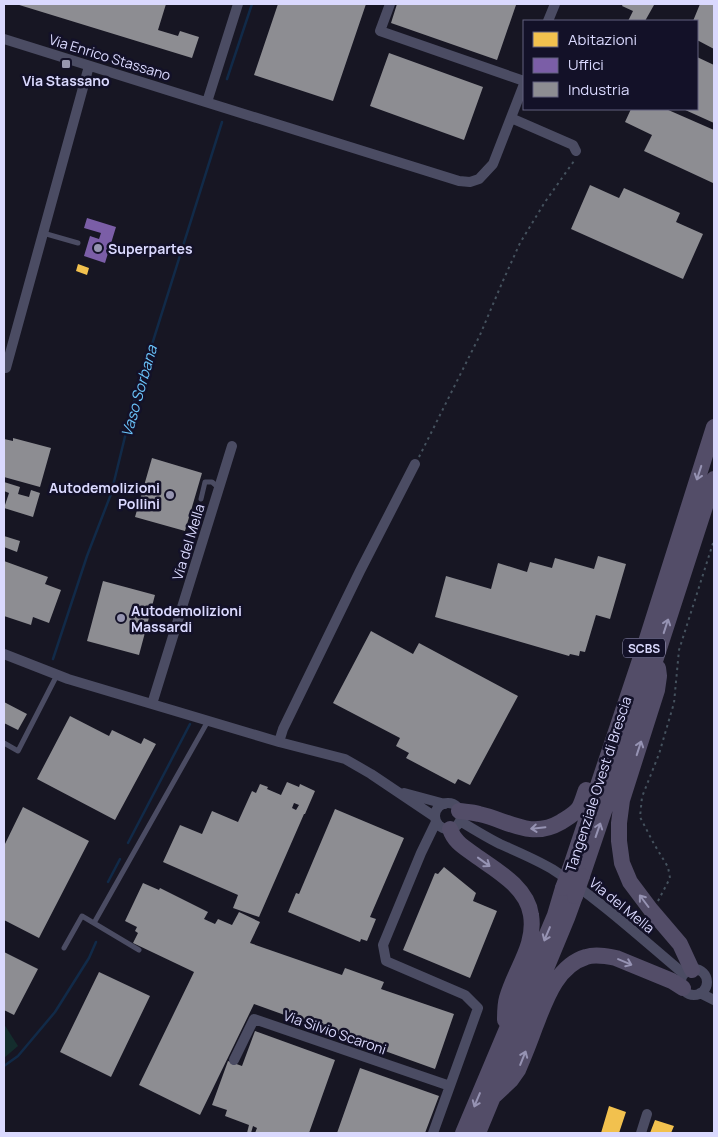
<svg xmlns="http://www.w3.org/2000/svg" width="718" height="1137" font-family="Manrope,sans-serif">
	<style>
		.green { fill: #142d2d }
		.homes { fill: #f2c14e }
		.offices { fill: #7b5ea7 }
		.industry { fill: #8d8d92; fill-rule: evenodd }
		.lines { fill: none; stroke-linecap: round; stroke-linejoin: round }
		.stream { stroke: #112a48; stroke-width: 2.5 }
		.path { stroke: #45525e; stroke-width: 2; stroke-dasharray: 2.5 4; stroke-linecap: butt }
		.lane { stroke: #4b4c63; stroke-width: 5 }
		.street { stroke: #4b4c63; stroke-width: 10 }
		.primary { stroke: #534d68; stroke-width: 16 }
		.primary-bridge { stroke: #534d68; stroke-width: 16 }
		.oneway { stroke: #9693b3 }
		.poi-dot { fill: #9695b1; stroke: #131128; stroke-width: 2 }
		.labels { text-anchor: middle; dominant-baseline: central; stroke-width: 5; stroke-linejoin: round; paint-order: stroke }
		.shield { fill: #131128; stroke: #9e9dbe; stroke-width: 1 }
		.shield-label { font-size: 12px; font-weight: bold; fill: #dad9fe }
		.street-label { font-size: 14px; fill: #dad9fe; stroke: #131128 }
		.poi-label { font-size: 14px; font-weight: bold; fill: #dad9fe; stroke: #131128; text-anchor: start }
		.water-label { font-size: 15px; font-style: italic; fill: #6ac3fa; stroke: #131128 }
	</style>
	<rect width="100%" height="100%" fill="#171623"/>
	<path class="green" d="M4,1024L18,1046L4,1058Z"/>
	<path class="homes" d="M78,264L89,268L87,275L76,271Z
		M609,1106L626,1112L619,1133H601Z
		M655,1120L674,1126L671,1133H650Z"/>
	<path class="offices" d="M87,218L116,227L105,263L84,256L90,236L99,239L101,233L84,228Z"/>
	<path class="industry" d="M16,4H166L158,30L178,36L180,31L199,37L192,58Z
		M278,4H366L333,101L254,75Z
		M397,4H511L516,5L497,60L391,23Z
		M623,4H650L654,5L645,21H628L633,11L622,6Z
		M700,4H714V49L697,40V21H693Z
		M389,53L483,87L464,140L370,106Z
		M697,57L714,65V123L683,109H697Z
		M631,109H666L714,130V181L713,183L644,151L652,135L625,122Z
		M590,185L619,198L624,188L680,213L676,222L703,234L683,279L571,229Z
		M13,438L51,448L40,487L4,477V439L13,441Z
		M152,458L202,473L185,531L135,517Z
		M4,482L20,487L18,494L29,497L31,490L40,493L33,517L4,508L9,493L4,491Z
		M4,536L20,541L17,552L4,547Z
		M598,556L626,564L610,619L596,615L585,652L580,651L579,656L570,654L569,656L435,617L446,576L491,589L498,563L527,572L530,562L552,568L555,558L594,569Z
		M4,561L48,577L45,584L61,590L49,623L33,617L31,625L4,616Z
		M103,581L155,595L139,655L87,641Z
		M371,631L413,654L419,643L518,696L470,785L458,779L455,784L406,758L409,753L396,746L400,738L333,703Z
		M4,702L27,714L18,730L4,723Z
		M70,716L109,736L112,730L141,744L144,738L156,744L115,820L37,779Z
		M287,782L299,787L300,784L315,791L305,814H304L259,917L233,908L238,895L163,862L180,825L202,834L212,811L238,822L252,791L256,793L260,784L268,787L267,789L281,795ZM294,803L299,805L296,810L292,808Z
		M23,807L89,841L39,938L4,920V846Z
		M335,809L404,838L370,917L376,919L367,941L361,939L360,942L288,912L296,893L299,894Z
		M444,867L476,893L473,901L497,911L470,978L403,950L435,873L438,874Z
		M143,883L159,890L160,888L208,912L204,919L215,924L218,919L232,925L239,912L260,922L250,943L342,975L345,968L384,982L381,989L454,1014L435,1069L254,1004L200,1115L139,1085L194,972L133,943L138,933L135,931L137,927L125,921Z
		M4,952L38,969L14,1015L4,1010Z
		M99,972L150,996L111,1077L60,1052Z
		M255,1031L335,1060L309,1133H255L257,1128L253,1126L251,1133H247L249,1125L225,1116L227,1110L212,1105L228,1061L242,1066Z
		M360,1068L439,1096L425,1133H337Z"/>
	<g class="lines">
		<path class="stream" d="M227,79L252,4
			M53,659L87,556L111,494L132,408L222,122
			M128,843L190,724
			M108,882L120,859
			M4,1066L18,1056L55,1012L89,958L96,942"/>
		<path class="path" d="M419,457L480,335L502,283L520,243L545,202L574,161
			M658,901L670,878L668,867L654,844L640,817L642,797L659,754L674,703L679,650L714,540"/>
		<path class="lane" d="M43,233L78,243
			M201,499L205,482H212L219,488
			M4,743L18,751L57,675
			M94,923L208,721
			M64,948L82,916L139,950"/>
		<path class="street" d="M390,4L380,31L524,81
			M548,21L555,4
			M4,39L459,181L470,182L479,179L493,164L524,84
			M207,102L238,4
			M511,118L573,145L576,151
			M6,368L89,66
			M4,654L68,679L279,742L345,759L371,774L435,817
			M152,704L232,446
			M279,742L283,729L360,571L415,464
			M404,793L445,804
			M435 816a13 13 0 1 1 26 0a13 13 0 1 1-26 0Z
			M460,821C473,829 486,837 500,844C518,852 535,859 552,869C599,899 641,938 684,974
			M681 982a13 13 0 1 1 26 0a13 13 0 1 1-26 0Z
			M700,993L714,1000
			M234,1060L254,1019L450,1086
			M433,1133L478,1008L465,995L386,961L383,945L421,853L436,822
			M641,1133L647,1114"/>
		<path class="primary" d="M658,668L659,676L657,690L622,800L619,823V841L622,863L630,882L651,910L680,944L692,970
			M459,811C466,812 472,812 479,814C508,820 530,840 561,822C567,818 575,814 579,808C582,803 584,795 586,790
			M450,829C454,841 462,846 472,853C494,869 527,886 531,915C536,946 515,969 507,998C505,1005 505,1013 505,1020
			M570,869L645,645L714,427
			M582,876L656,658L714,479
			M494,1096L511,1080L518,1070C524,1056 530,1041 535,1027C545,1002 556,966 586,957C595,954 606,956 616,958L672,981L683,988
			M463,1133L555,915L563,888
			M478,1133L567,918L575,896"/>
		<path class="primary-bridge" d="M563,888L570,869
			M575,896L582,876"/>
	</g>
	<defs><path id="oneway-shaft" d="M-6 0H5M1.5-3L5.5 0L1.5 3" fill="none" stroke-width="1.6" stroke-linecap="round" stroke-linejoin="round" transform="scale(1.25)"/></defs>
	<g class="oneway">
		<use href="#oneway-shaft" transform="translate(699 473) rotate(108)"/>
		<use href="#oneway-shaft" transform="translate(666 626) rotate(-72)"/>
		<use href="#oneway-shaft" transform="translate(639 748) rotate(-72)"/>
		<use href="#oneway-shaft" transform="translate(538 828) rotate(174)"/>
		<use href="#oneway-shaft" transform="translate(598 830) rotate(-71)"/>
		<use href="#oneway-shaft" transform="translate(484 862) rotate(36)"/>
		<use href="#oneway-shaft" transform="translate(644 901) rotate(-127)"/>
		<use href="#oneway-shaft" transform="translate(547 934) rotate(113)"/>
		<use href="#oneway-shaft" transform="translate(625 962) rotate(23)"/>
		<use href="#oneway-shaft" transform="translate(523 1058) rotate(-68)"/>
		<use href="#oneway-shaft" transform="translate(477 1100) rotate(113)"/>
	</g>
	<g class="poi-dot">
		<rect x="61" y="59" width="10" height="10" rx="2.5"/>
		<circle cx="98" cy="248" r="5"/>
		<circle cx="170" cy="495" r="5"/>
		<circle cx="121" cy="618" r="5"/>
	</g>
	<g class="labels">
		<rect class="shield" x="623" y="638.5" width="42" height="19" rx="4"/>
		<g class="shield-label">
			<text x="644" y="648">SCBS</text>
		</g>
		<g class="street-label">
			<text transform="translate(110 57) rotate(17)">Via Enrico Stassano</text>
			<text transform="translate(188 542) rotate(-73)">Via del Mella</text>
			<text transform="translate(598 784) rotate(-72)">Tangenziale Ovest di Brescia</text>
			<text transform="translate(622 905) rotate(39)">Via del Mella</text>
			<text transform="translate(335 1032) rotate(19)">Via Silvio Scaroni</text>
		</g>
		<g class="poi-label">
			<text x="66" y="80" text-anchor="middle">Via Stassano</text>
			<text x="108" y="248">Superpartes</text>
			<text x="160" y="487" text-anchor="end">Autodemolizioni<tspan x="160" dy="16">Pollini</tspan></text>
			<text x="131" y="610">Autodemolizioni<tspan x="131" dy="16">Massardi</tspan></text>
		</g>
		<g class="water-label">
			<text transform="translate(139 391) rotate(-74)">Vaso Sorbana</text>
		</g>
	</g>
	<rect width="718" height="1137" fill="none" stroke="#dad9fe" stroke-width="10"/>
	<rect x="523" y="20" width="175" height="90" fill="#131128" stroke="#63617e"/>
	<rect x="533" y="32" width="25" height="15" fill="#f2c14e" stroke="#63617e"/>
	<text x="568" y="45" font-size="15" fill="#dad9fe">Abitazioni</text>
	<rect x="533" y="58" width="25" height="15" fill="#7b5ea7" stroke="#63617e"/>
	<text x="568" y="70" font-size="15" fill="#dad9fe">Uffici</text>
	<rect x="533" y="82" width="25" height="15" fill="#8d8d92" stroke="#63617e"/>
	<text x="568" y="95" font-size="15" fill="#dad9fe">Industria</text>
</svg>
